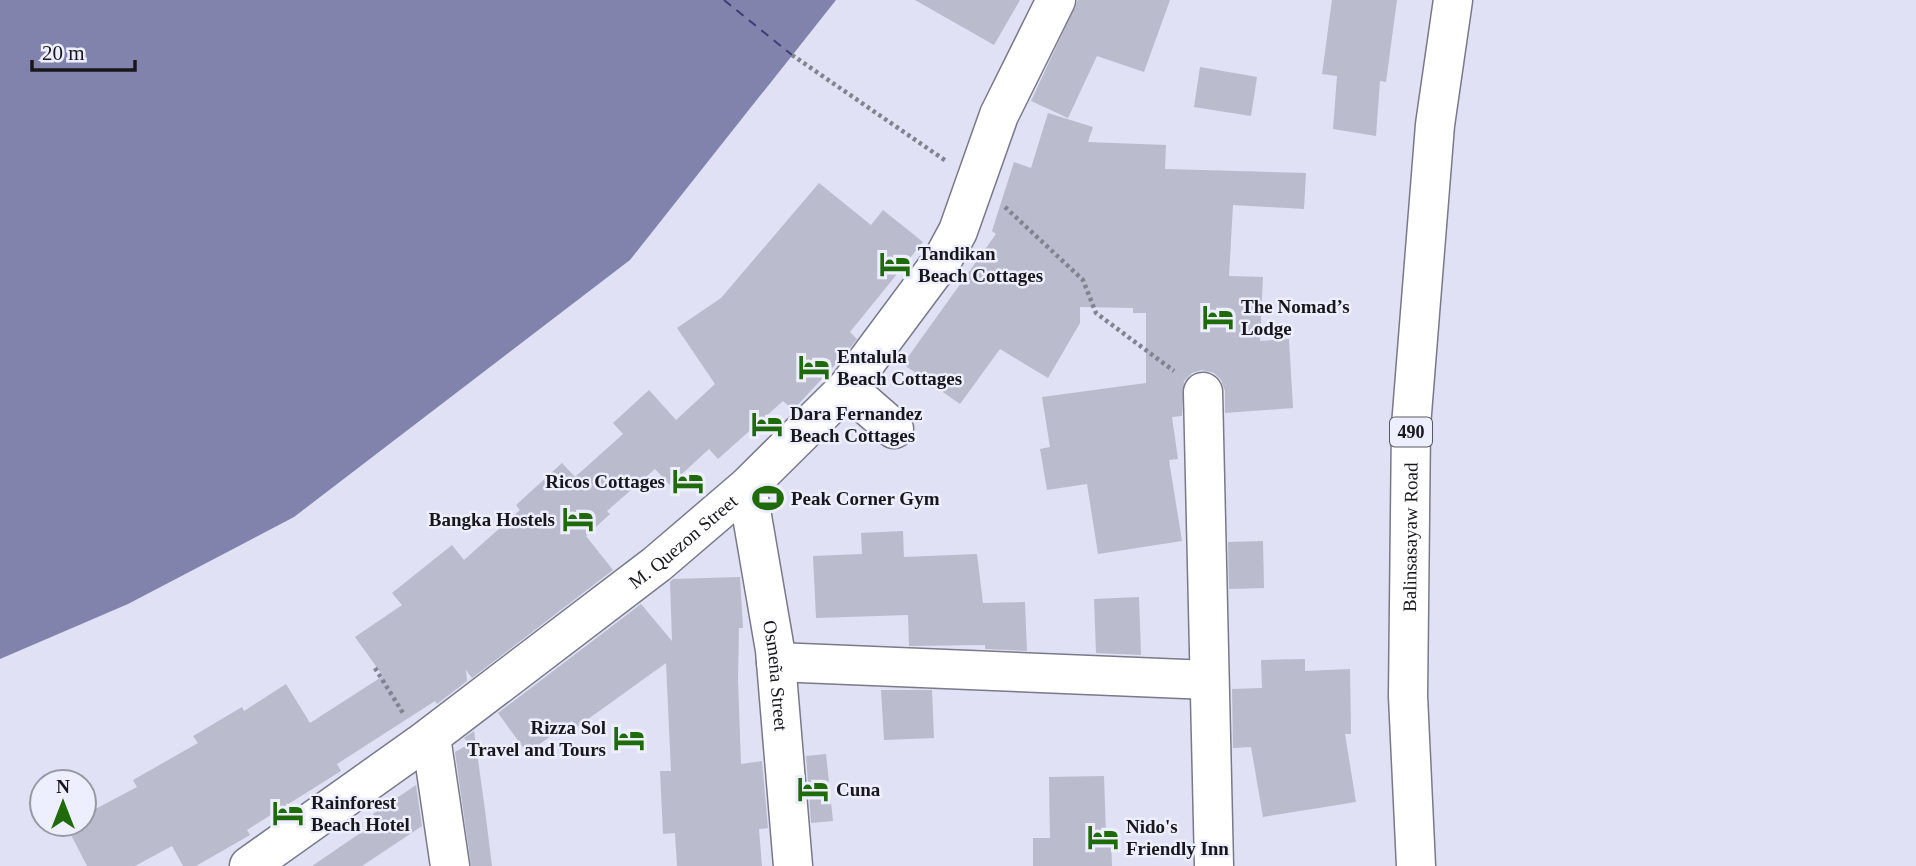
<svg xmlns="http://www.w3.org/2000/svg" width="1916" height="866" font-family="'Times New Roman',serif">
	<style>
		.water { fill: #8283ad }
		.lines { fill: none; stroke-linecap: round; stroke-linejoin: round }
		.ferry { stroke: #3f3c74; stroke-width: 2; stroke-dasharray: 9 7; stroke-linecap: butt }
		.building { fill: #babbcc }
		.minor-casing { stroke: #787989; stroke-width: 41 }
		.major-casing { stroke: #787989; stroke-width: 41 }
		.path { stroke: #828390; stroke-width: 4.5; stroke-dasharray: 3.5 3.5; stroke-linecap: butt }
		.minor { stroke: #fff; stroke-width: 38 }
		.major { stroke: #fff; stroke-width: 38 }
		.labels { text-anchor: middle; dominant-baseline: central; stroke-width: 5; stroke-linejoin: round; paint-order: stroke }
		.shield { fill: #eeeffe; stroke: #585860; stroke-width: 2 }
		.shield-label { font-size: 18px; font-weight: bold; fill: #17171d }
		.poi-label { font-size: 19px; font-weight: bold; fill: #17171d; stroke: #eeeffe; text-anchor: start }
		.street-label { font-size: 19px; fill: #17171d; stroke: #eeeffe }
	</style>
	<rect width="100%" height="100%" fill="#e0e1f4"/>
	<path class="water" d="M0,0H836L630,260L294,517L128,604L0,659Z"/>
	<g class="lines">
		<path class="ferry" d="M724,0L792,55"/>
	</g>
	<path class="building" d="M915,0H1020L994,45Z
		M1078,0H1170L1144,72L1097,56L1068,118L1031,101Z
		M1332,0H1397L1386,82L1380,81L1376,136L1333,129L1337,76L1322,74Z
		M1200,67L1257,77L1251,116L1194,107Z
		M1048,113L1093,127L1088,142L1166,145L1165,169L1306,173L1304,209L1233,205L1229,276L1263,277L1260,341L1289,339L1293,408L1225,413V391L1221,380L1214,373L1202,370L1192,373L1184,381L1182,416L1172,417L1178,459L1169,460L1182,541L1098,554L1087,484L1047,490L1040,449L1050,447L1042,397L1146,383V313H1133V308L1080,307V323L1048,378L1000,349L960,404L903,364L996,234L992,231L1014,162L1031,168Z
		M819,183L871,225L883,210L923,242L850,332L857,339L846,353L793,410L783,401L718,459L709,449L670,485L655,469L607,511L610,514L586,536L613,570L472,678L466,670L467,681L437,704L435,701L337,764L341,771L247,830L250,835L196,866H183L172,846L135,866H87L66,825L84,824V815L137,787L133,780L198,743L193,736L242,707L244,711L286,684L310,723L383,676L355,637L402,605L392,593L452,545L464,560L520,510L516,505L562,463L575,477L623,434L613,423L649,390L676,420L715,384L677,328L721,298Z
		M903,531L904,557L977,554L983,603L1025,602L1027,651L985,649V645L909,646L908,615L816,618L813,556L862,554L861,533Z
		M1263,541L1264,588L1229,589L1228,542Z
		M740,577L743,628H739L738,680L741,764L762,761L768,828L759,829L762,866H677L675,833L663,834L660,771H671L666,663L577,727L572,721L527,753L498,713L641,604L672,641L670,582L673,579Z
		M1139,597L1141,655L1096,653L1094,599Z
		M1305,659V671L1350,669L1351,734H1345L1356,802L1263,817L1251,747L1233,748L1232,689L1262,688L1261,660Z
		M881,690H932L934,738L884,740Z
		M474,731L485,810L492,866H471L455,752L469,744L464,738Z
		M826,754L833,821L811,823L806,756Z
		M1104,776L1106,834H1111L1112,866H1033V838H1050L1049,777Z
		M416,785L422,826L362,866H312L378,821L373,814Z"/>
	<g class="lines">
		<defs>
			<g id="minor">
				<path d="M847,388L894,429"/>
				<path d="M1203,392L1214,866"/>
				<path id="s1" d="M747,487L775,650L793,866"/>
				<path d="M776,662L1209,680"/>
				<path d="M431,737L450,866"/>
				<path id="s2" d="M249,866L422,743L657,564L747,487L847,388L943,259L958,231L999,115L1056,0"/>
			</g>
			<g id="major">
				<path id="s3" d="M1416,866L1408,696L1411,426L1435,125L1453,0"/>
			</g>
		</defs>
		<use href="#minor" class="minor-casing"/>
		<use href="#major" class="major-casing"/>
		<path class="path" d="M792,55L946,161
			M1005,207L1083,280L1096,313L1174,371
			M375,668L403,713"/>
		<use href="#minor" class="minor"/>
		<use href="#major" class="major"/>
	</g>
	<defs>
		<symbol id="hotel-bare" viewBox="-9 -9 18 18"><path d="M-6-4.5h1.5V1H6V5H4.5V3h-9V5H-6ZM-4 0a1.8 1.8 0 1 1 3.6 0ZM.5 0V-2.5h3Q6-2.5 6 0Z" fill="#1f6b0a" stroke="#eeeffe" stroke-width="2.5" paint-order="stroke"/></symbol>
		<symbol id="stadium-bare" viewBox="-9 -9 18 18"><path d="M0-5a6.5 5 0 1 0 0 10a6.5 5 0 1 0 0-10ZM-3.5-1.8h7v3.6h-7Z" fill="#1f6b0a" stroke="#eeeffe" stroke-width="2.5" paint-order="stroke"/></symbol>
	</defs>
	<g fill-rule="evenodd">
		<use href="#hotel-bare" x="873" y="242" width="44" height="44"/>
		<use href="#hotel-bare" x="1196" y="295" width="44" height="44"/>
		<use href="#hotel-bare" x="792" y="345" width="44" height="44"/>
		<use href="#hotel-bare" x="745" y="402" width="44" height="44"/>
		<use href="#hotel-bare" x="666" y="459" width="44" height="44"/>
		<use href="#stadium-bare" x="746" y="476" width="44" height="44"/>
		<use href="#hotel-bare" x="556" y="497" width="44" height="44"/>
		<use href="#hotel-bare" x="607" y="716" width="44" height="44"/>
		<use href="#hotel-bare" x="791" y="767" width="44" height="44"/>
		<use href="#hotel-bare" x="266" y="791" width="44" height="44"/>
		<use href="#hotel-bare" x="1081" y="815" width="44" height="44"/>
	</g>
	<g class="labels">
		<rect class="shield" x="1390" y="417.5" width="42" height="29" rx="5"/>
		<g class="shield-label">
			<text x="1411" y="432">490</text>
		</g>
		<g class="poi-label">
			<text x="918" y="253">Tandikan<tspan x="918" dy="22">Beach Cottages</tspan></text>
			<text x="1241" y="306">The Nomad’s<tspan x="1241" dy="22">Lodge</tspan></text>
			<text x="837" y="356">Entalula<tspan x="837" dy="22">Beach Cottages</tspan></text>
			<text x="790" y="413">Dara Fernandez<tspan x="790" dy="22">Beach Cottages</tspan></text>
			<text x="665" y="481" text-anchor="end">Ricos Cottages</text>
			<text x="791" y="498">Peak Corner Gym</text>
			<text x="555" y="519" text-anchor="end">Bangka Hostels</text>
			<text x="606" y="727" text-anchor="end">Rizza Sol<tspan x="606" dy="22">Travel and Tours</tspan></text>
			<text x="836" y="789">Cuna</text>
			<text x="311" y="802">Rainforest<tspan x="311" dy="22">Beach Hotel</tspan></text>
			<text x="1126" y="826">Nido's<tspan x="1126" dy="22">Friendly Inn</tspan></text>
		</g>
		<g class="street-label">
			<text stroke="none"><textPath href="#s3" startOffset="329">Balinsasayaw Road</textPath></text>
			<text stroke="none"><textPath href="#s2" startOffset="542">M. Quezon Street</textPath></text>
			<text stroke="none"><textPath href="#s1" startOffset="191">Osmeña Street</textPath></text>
		</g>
	</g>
	<g transform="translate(63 803)"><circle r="33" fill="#eeeffe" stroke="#9899a4" stroke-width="2"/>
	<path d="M0-5L12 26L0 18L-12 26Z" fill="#1f6b0a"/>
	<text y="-10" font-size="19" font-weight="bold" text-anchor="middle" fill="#17171d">N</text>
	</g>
	<path d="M32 60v10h103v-10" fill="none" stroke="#17171d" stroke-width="3.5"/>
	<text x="42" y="60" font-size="21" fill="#17171d" stroke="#eeeffe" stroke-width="5" paint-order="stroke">20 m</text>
</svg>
